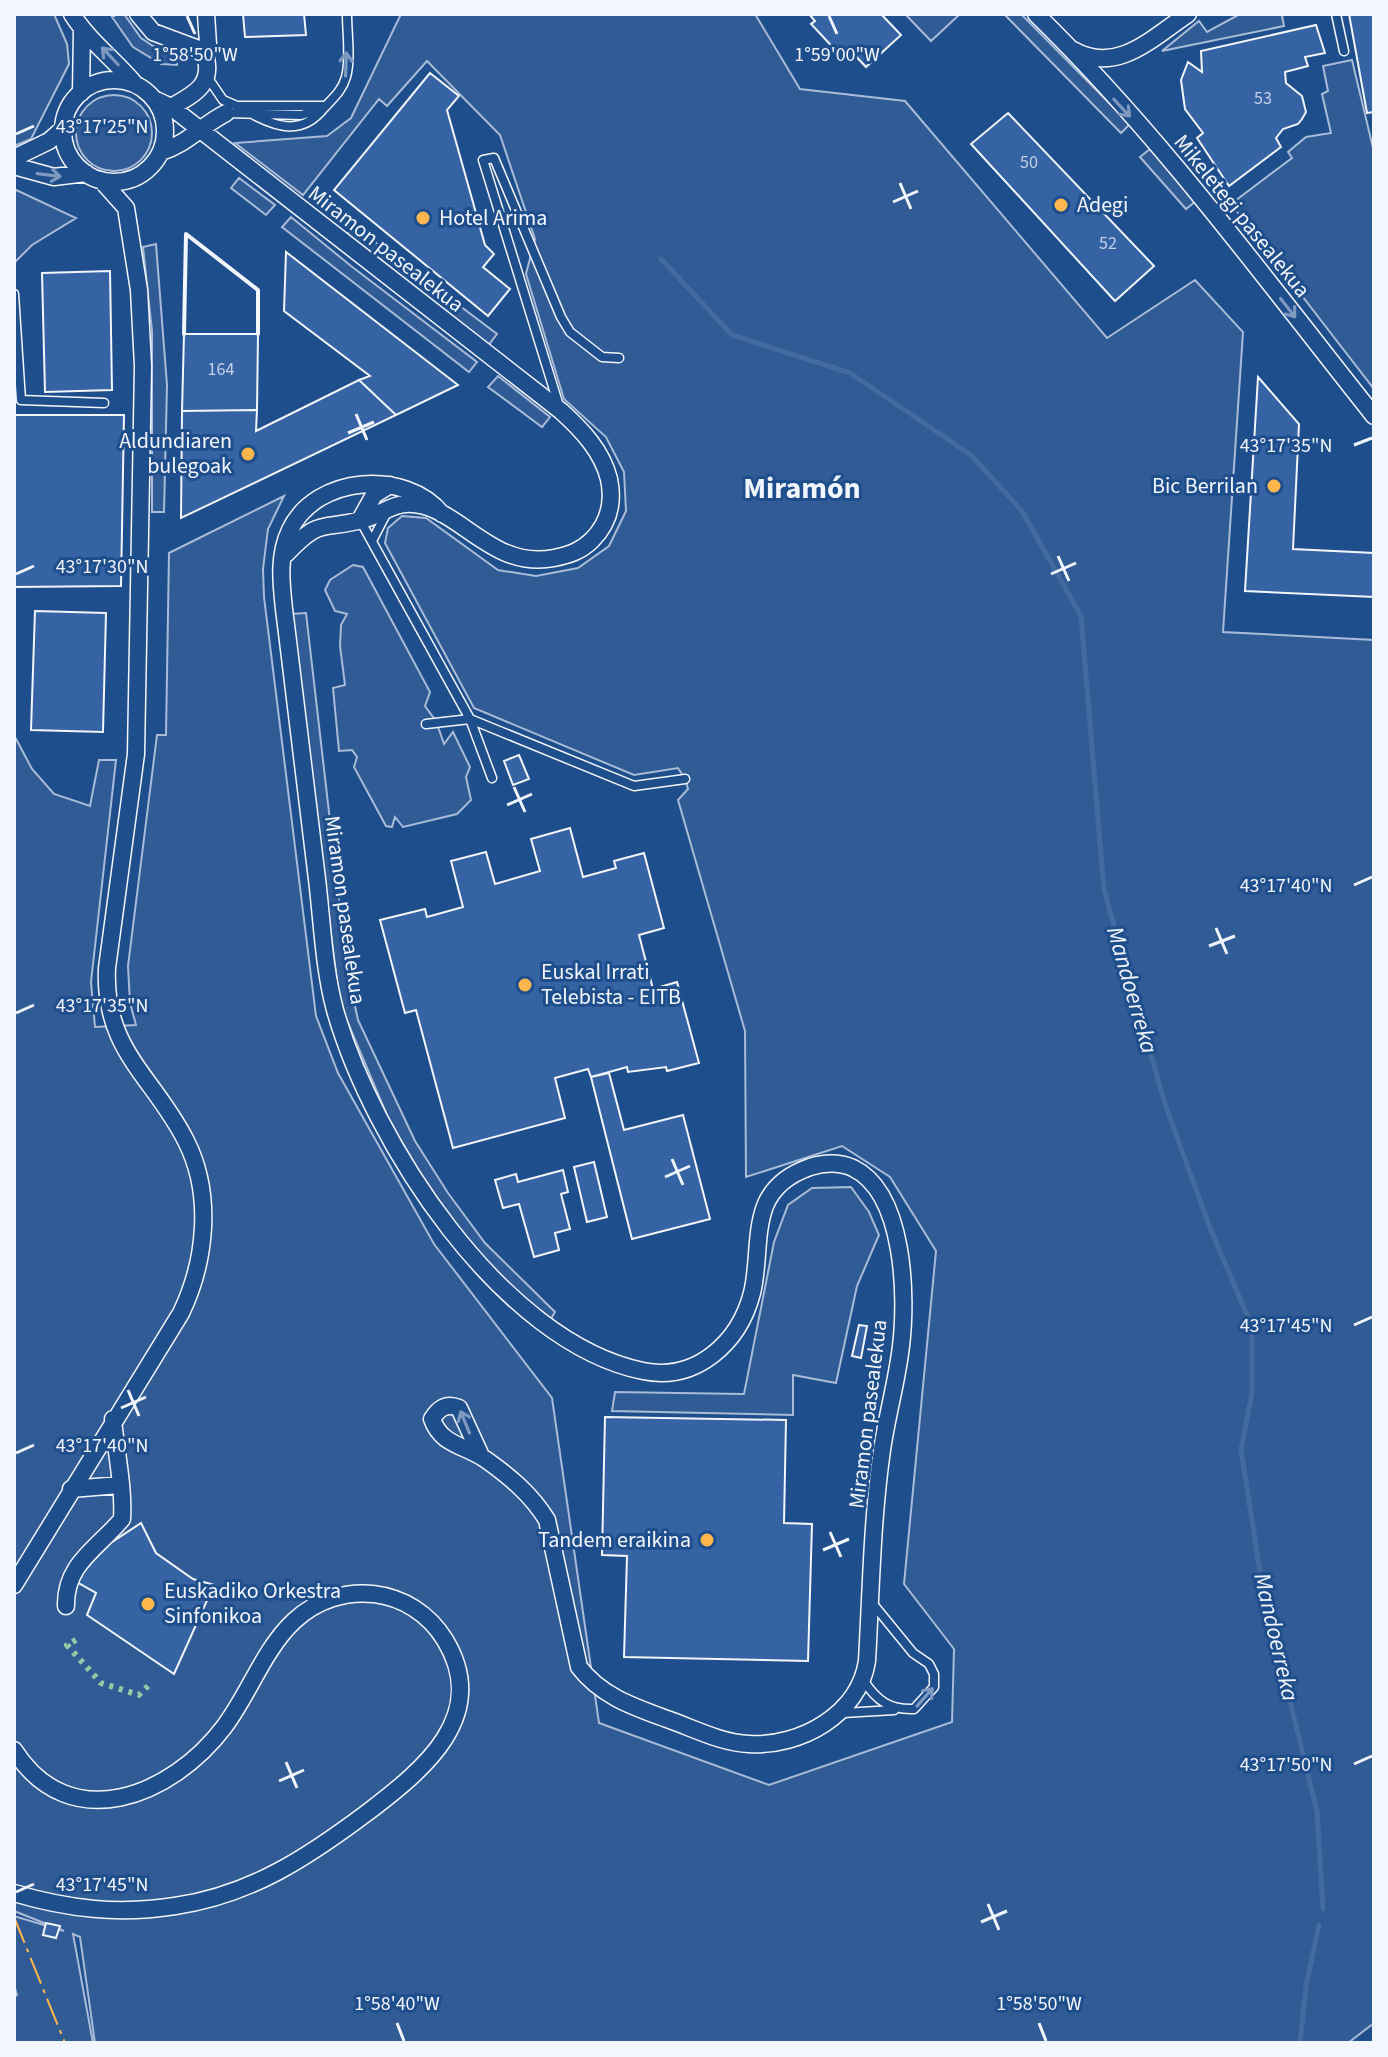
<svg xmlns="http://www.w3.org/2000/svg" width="1388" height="2057" font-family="'Source Sans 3',sans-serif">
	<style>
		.built { fill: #305b95; stroke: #a8bbd7; stroke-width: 2 }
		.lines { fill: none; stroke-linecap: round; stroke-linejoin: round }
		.stream { stroke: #446ba0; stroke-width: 5 }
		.building { fill: #3563a3; stroke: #f2f6ff; stroke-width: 2 }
		.service-casing { stroke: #f2f6ff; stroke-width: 11 }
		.minor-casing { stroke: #f2f6ff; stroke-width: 19 }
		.service { stroke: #1f4e8c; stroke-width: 8 }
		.minor { stroke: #1f4e8c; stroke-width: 16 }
		.hedge { stroke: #97c8a6; stroke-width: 6; stroke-dasharray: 4 6; stroke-linecap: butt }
		.wall { stroke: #f2f6ff; stroke-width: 4 }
		.power { stroke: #ffb74d; stroke-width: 2; stroke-dasharray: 28 6 4 6; stroke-linecap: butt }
		.oneway { stroke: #7e9ac0 }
		.ticks { fill: none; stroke: #f2f6ff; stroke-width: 3 }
		.poi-dot { fill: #ffb74d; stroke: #1f4e8c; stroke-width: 3 }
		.labels { text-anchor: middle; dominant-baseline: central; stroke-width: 6; stroke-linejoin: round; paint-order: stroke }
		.number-label { font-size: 18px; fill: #c3d1e8 }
		.poi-label { font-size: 22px; fill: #f2f6ff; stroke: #1f4e8c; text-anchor: start }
		.street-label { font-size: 22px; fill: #f2f6ff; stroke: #1f4e8c }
		.water-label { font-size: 24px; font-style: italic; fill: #f2f6ff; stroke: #1f4e8c }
		.district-label { font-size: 30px; font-weight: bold; fill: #f2f6ff; stroke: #1f4e8c }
		.ticks-label { font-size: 20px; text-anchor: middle; fill: #f2f6ff; stroke: #1f4e8c; stroke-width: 6; stroke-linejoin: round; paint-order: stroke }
	</style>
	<rect width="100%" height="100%" fill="#1f4e8c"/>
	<path class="built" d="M14,14H54L67,44L69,64L31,139L14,146Z
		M118,14H124L141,38L153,46L177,53V65L161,64L133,47L112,17Z
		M401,14H755L800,89L905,101L1107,338L1195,280L1243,332L1223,632L1374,640V2023L1348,2043H95L80,1937L73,1934L93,2043H14V1997L17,1995L14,1985V1916L64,1931L14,1911V735L32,769L54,794L90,806L99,760H116L91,982L95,1027L136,1025L130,1003L128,966L157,735H166L169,553L284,496L268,529L263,569L264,597L316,1016L338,1073L434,1244L552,1398L599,1723L769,1785L952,1722L954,1649L904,1584L936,1251L890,1177L842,1146L746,1177L745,1031L678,800L688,789L685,779L678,768L634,775L474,708L385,543L388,528L402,516L426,518L498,570L536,576L578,568L609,546L626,511L624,472L606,437L564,399L526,274L535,239L500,135L427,61L387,106L379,99L303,195L235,143L327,136L351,118Z
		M905,14H960L931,41Z
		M1004,14H1021L1130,124L1121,133Z
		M1240,14H1287L1282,16L1284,26L1162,51L1199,21L1207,32Z
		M1352,60L1374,152V389L1231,204L1292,158L1288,152L1306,137L1331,133L1322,94L1328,91L1323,66Z
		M76 133a38 38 0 1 1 76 0a38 38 0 1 1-76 0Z
		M1150,149L1196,201L1186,209L1140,157Z
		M239,178L275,205L266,215L231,188Z
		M14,189L76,218L32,245L14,263Z
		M291,217L351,266L477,362L469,372L282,227Z
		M354,226L497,334L487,347L345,237Z
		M156,244L167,385L164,512H152V331L143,247Z
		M498,376L550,417L542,427L488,387Z
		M353,565L363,567L430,692L425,706L436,721L444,744L453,732L470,767L466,777L471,800L457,814L403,827L395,817L392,827L386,826L354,767L357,757L352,750L339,751L333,688L345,685L340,646L341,625L347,614L335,611L325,590L330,580Z
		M306,613L347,968L358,1020L415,1141L448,1193L485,1243L555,1312L549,1322L476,1251L428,1187L389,1120L340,1004L290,614Z
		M851,1187L869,1212L879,1235L857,1286L836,1383L793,1375V1415L612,1411L615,1392L744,1394L774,1242L788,1205L812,1188Z"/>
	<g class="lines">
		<path class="stream" d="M661,259L732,335L850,373L971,455L1022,511L1081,616L1104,890L1165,1104L1210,1228L1252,1327V1393L1241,1450L1263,1591L1317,1811L1323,1909
			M1300,2043L1306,1986L1319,1925"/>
	</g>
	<path class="building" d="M243,14H304L306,35L245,37Z
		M809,14H881L901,35L866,67L849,49L841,56L811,24L815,21Z
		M1349,14H1374V112L1367,113Z
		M1316,25L1325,53L1305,57L1308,66L1285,72L1286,83L1302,96L1306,112L1302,119L1298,124L1283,129L1276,138L1281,147L1229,186L1197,138L1203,133L1185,109L1181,80L1188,62L1202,72L1201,51Z
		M430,73L459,96L447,110L485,245L494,254L483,267L510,289L488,316L334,190Z
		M1008,113L1154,266L1115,301L971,144Z
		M286,252L458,385L396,415L359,380L370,376L284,311Z
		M110,271L112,390L45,392L42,273Z
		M184,334H258L257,410L182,411Z
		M1258,377L1299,424L1293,549L1374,553V597L1245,591Z
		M359,380L396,415L181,518L182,411L257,410L256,431Z
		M14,415H124L121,586L14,587Z
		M35,611L106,613L103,732L31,730Z
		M519,755L529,779L513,785L504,761Z
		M570,828L583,877L616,868L614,861L644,853L664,928L639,935L653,989L677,982L699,1063L667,1071L666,1067L628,1072L627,1067L591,1077L588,1069L555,1078L565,1118L453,1148L416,1010L405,1013L380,920L425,909L427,917L463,907L451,861L486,852L495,884L540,871L531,839Z
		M609,1073L624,1130L683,1115L710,1219L632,1239L591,1077Z
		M594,1162L607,1217L587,1222L574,1167Z
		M563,1170L568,1192L561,1194L570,1229L555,1233L559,1250L534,1257L519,1204L503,1208L495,1180L516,1174L518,1182Z
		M859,1325L867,1326L861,1358L852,1356Z
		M605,1417L786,1420L784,1523L812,1524L808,1661L624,1657L627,1556L602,1555Z
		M141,1523L156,1553L193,1579L214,1585L174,1674L87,1615L96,1593L75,1581L100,1550Z
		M46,1923L60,1926L56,1938L43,1935Z"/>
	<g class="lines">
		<defs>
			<path id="service" d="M1336,14L1344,51
				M208,78L223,100L237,106H326
				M226,113L301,115L322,109
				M252,114C280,129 303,134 324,108C333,98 342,91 346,77C351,59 347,34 347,14
				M14,294L21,400L104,403
				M559,406L483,160L494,158L561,317L570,332L602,357L619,358
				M360,520L470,719L492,778
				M372,541L386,514
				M426,724L470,719L634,786L685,779
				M864,1681C877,1701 890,1710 914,1709L934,1687V1674L929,1664L913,1653L873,1604
				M843,1713L894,1710"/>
			<path id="minor" d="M72,14C88,40 115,60 135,84
				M138,14L153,32L204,51C215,83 197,93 171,107
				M1036,14C1161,136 1265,279 1374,416
				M1073,50C1117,75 1152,38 1188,14
				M204,51L208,44L206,14
				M63 131a51 51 0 1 1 102 0a51 51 0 1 1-102 0Z
				M81,93L82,29
				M154,99L171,107L561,411C582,430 602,451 609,479C614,503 609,523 592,540C581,551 569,555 554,558C488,571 456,500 405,504C390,505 378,516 365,519C321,532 323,515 286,554
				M161,152C187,144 202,125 226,113
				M14,158L49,141L64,128
				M14,166L54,177L86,173
				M442,514C406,469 316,475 290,530C278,555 281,582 284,609C295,696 305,783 316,871C322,916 323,966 335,1010C372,1141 501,1342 643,1371C696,1382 739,1343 752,1293C759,1265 755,1233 765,1206C773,1186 790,1174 810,1167C823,1163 839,1162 853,1168C905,1193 907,1297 901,1346C897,1381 887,1415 882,1450C872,1519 871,1591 867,1661C859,1714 801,1747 749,1744C721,1743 693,1728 667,1719C634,1707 601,1696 579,1667L547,1520C531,1494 509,1476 485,1459C464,1445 441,1445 432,1419C439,1408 446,1403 459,1408L481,1456
				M360,520L374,495L390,485
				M71,1489L119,1485
				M14,1585L181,1313C206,1261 213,1194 186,1141C154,1077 103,1050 107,968L136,754L143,366L139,290L126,208L101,180
				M66,1606C65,1564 97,1549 122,1519C124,1487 116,1453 113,1419
				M14,1750C70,1838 172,1796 224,1727C249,1694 264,1649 294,1621C340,1578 412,1586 445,1640C491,1716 423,1770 368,1812C308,1857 251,1895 175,1906C119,1915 68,1909 14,1893"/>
		</defs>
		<use href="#service" class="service-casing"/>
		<use href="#minor" class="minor-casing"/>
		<use href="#service" class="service"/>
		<use href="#minor" class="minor"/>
		<path class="hedge" d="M76,1640L67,1645L101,1683L139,1695L148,1686"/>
		<path class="wall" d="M184,334L186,234L258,290V334"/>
		<path class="power" d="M14,1917L65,2043"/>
	</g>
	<defs><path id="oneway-shaft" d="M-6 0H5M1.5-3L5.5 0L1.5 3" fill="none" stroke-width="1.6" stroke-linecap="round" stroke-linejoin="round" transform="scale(2)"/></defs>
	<g class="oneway">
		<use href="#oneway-shaft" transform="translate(110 56) rotate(-133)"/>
		<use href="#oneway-shaft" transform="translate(346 64) rotate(-88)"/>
		<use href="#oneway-shaft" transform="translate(1122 108) rotate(47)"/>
		<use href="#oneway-shaft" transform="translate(49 175) rotate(7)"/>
		<use href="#oneway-shaft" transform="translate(1288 308) rotate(52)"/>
		<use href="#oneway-shaft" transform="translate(465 1422) rotate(-112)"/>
		<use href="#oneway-shaft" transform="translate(925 1697) rotate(-49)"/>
	</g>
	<path class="ticks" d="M187,16L195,34M829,16L837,34M16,134L34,126M900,183L911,209M893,202L918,191M356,414L367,440M348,433L374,422M1354,445L1372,438M1058,556L1069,581M16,574L34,566M1051,574L1076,563M514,787L525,812M507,805L532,794M1354,885L1372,877M1216,928L1227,954M1209,946L1235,936M16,1013L34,1005M672,1159L683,1185M665,1177L690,1166M1354,1325L1372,1317M128,1390L139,1416M121,1408L146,1397M16,1453L34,1445M830,1532L841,1557M823,1550L849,1539M286,1762L297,1788M1354,1764L1372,1756M279,1781L304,1770M16,1892L34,1884M988,1904L999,1930M981,1922L1007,1911M397,2023L404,2041M1039,2023L1046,2041"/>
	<g class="poi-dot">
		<circle cx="1061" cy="205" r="8"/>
		<circle cx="423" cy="218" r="8"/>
		<circle cx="248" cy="454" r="8"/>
		<circle cx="1274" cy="486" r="8"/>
		<circle cx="525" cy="985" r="8"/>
		<circle cx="707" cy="1540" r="8"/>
		<circle cx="148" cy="1604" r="8"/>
	</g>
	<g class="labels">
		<g class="number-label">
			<text x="1263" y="98">53</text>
			<text x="1029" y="162">50</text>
			<text x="1108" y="243">52</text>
			<text x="221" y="369">164</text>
		</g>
		<g class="poi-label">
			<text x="1077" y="205">Adegi</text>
			<text x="439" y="218">Hotel Arima</text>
			<text x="232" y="441" text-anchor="end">Aldundiaren<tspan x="232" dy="25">bulegoak</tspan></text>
			<text x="1258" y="486" text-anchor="end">Bic Berrilan</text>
			<text x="541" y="972">Euskal Irrati<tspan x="541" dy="25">Telebista - EITB</tspan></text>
			<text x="691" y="1540" text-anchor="end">Tandem eraikina</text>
			<text x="164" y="1591">Euskadiko Orkestra<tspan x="164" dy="25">Sinfonikoa</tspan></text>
		</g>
		<g class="street-label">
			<text transform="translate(1242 216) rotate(51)">Mikeletegi pasealekua</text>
			<text transform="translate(386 249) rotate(38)">Miramon pasealekua</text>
			<text transform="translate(345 910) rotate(82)">Miramon pasealekua</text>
			<text transform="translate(868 1414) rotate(-83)">Miramon pasealekua</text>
		</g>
		<g class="water-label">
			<text transform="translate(1132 990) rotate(74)">Mandoerreka</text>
			<text transform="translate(1276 1637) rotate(77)">Mandoerreka</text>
		</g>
		<g class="district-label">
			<text x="802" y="488">Miramón</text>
		</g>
	</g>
	<g class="ticks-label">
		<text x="195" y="61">1°58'50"W</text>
		<text x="837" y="61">1°59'00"W</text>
		<text x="102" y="133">43°17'25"N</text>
		<text x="1286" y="452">43°17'35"N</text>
		<text x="102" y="573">43°17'30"N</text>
		<text x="1286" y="892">43°17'40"N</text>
		<text x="102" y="1012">43°17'35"N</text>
		<text x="1286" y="1332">43°17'45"N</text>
		<text x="102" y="1452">43°17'40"N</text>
		<text x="1286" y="1771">43°17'50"N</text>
		<text x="102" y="1891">43°17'45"N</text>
		<text x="397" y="2010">1°58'40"W</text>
		<text x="1039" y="2010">1°58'50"W</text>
	</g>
	<rect width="1388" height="2057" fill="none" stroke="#f2f6ff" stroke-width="32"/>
</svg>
